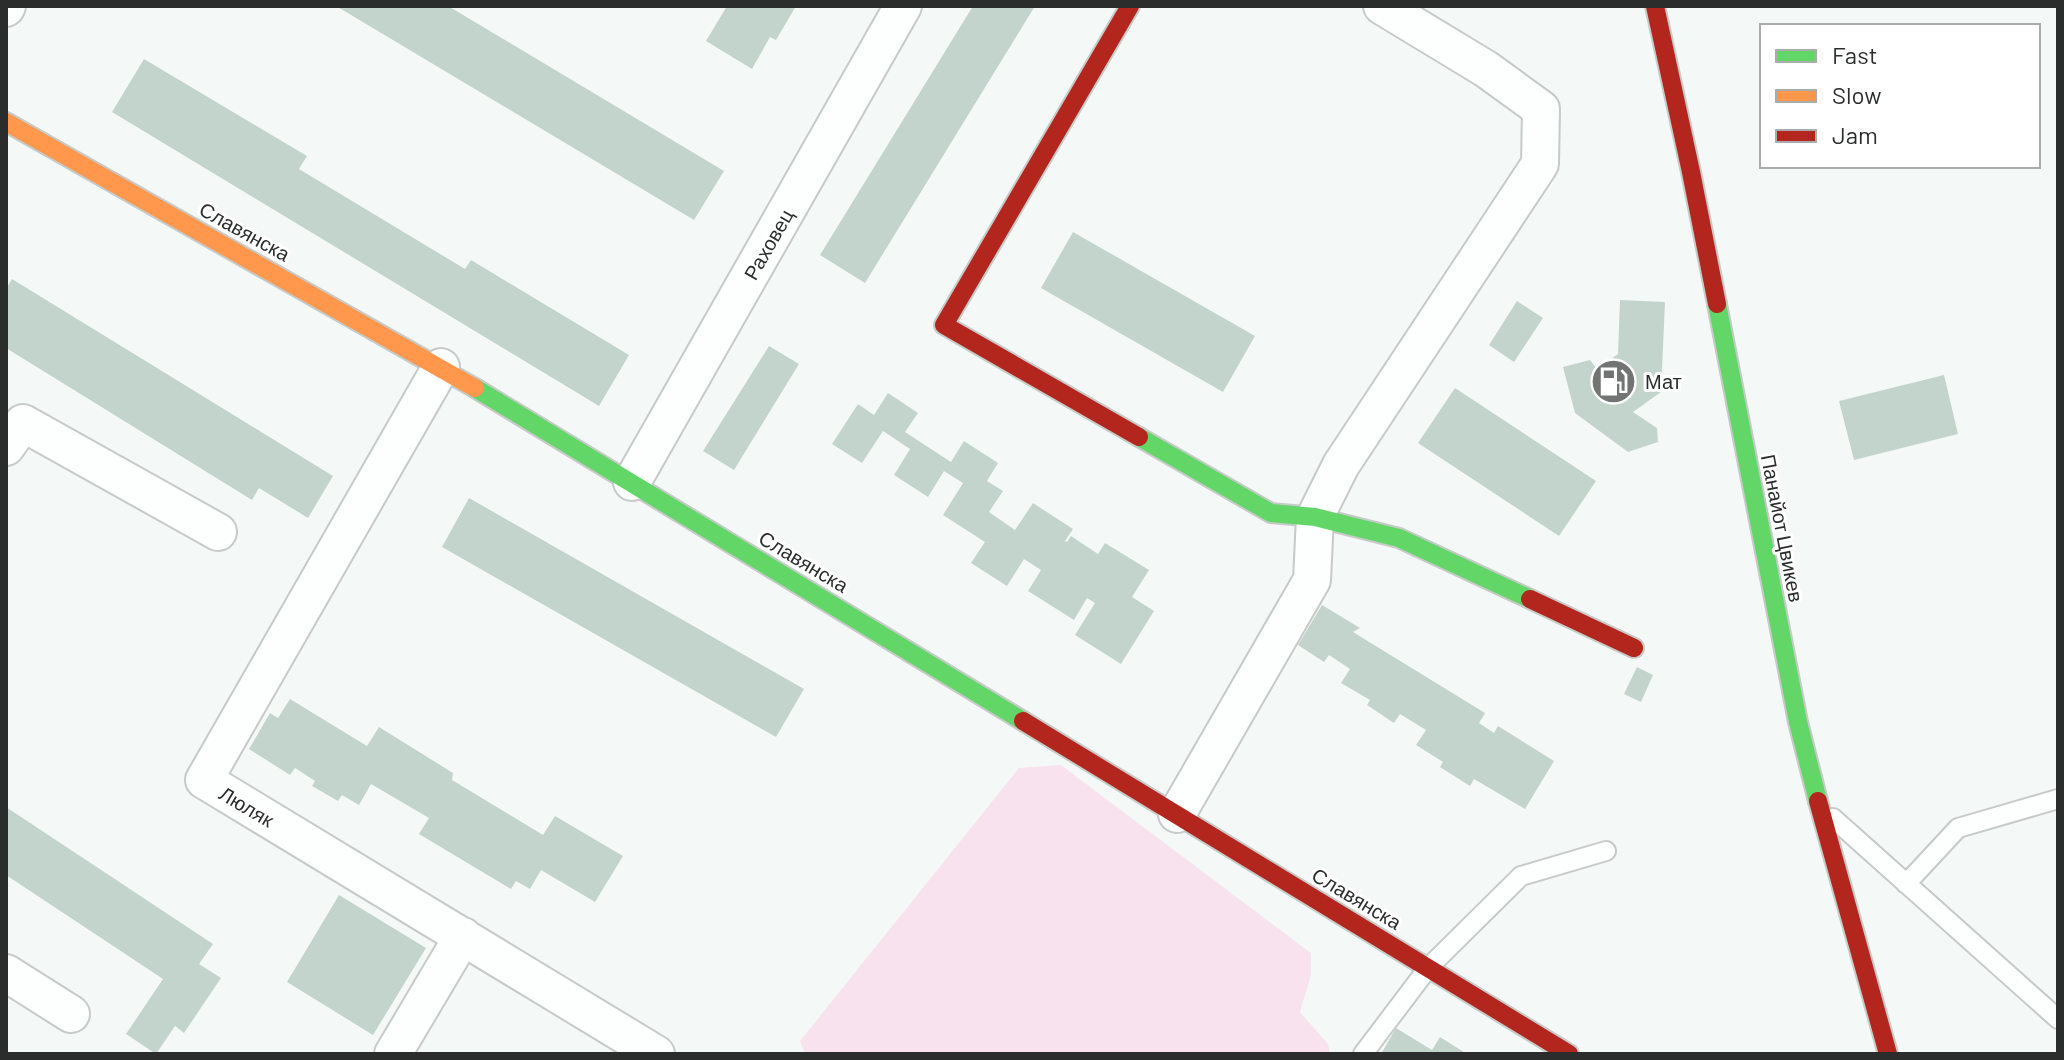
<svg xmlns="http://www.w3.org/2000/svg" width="2064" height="1060" font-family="Barlow,sans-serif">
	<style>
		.green { fill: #f8e2ee }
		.building { fill: #c3d4cd }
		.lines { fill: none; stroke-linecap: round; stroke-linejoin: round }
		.lane-casing { stroke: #c6cac8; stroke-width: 22 }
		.street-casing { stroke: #c6cac8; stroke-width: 40 }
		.fast-casing { stroke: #c6cac8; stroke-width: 22 }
		.slow-casing { stroke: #c6cac8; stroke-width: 22 }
		.jam-casing { stroke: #c6cac8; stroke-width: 22 }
		.lane { stroke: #fdfefe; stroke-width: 18 }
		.street { stroke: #fdfefe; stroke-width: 36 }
		.fast { stroke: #63d668; stroke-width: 18 }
		.slow { stroke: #ff974d; stroke-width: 18 }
		.jam { stroke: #b3261e; stroke-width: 18 }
		.labels { text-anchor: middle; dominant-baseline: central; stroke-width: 6; stroke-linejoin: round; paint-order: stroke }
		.street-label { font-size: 20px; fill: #2b2d2c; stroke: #fff }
		.poi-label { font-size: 20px; fill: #2b2d2c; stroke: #fff; text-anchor: start }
	</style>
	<rect width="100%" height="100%" fill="#f4f9f7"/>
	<path class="green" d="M1061,765L1311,953V975L1300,1012L1328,1044L1330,1054H805L800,1041L1019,768Z"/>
	<path class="building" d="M336,6H448L724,171L694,220Z
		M727,6H796L776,40L770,37L752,69L706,41Z
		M973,6H1035L865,283L820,255Z
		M144,59L307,156L299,169L465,269L471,260L629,355L599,406L112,112Z
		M1073,232L1255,336L1223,392L1041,288Z
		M12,279L333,476L308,518L259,488L252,500L6,348V289Z
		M1620,300L1665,302L1661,392L1633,412L1657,428L1658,442L1628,452L1575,413L1563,367L1590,360L1597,369L1618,354Z
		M1517,301L1543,318L1514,362L1489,345Z
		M769,346L799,364L734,470L703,451Z
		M1944,375L1958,434L1854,460L1839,401Z
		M1455,388L1596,481L1559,536L1418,443Z
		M888,393L918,413L905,432L951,462L964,441L998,463L987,481L1003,491L989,512L1015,530L1033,503L1073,529L1065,541L1067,542L1071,536L1098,554L1105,543L1149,570L1132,597L1154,611L1121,664L1075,635L1095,603L1087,598L1074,620L1028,591L1041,570L1024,559L1007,586L971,563L985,542L943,515L963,483L944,471L928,497L894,475L910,449L883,431L862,463L832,444L858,404L874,415Z
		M469,498L804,689L776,737L442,547Z
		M1322,605L1360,628L1353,632L1485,713L1479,723L1494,733L1498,726L1554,761L1525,809L1474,779L1470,786L1440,767L1443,762L1416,745L1426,730L1400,714L1394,723L1367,705L1370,700L1341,683L1350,669L1329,655L1324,662L1298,645Z
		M1637,667L1653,675L1641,702L1624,694Z
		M290,699L367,746L379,727L453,773L452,780L543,835L555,816L623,856L595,902L541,870L530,889L516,881L511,889L419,834L429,818L371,784L359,805L342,795L338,801L312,786L315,781L295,768L290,775L249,749L270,713L278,718Z
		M6,807L213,944L199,964L221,978L184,1033L175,1026L156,1054L126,1034L163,979L6,875Z
		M339,895L426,948L373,1035L287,982Z
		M1396,1028L1432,1050L1440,1037L1467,1054H1381Z"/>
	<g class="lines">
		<defs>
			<path id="lane" d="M1833,818L2058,1019
				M1906,884L1958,828L2058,799
				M1363,1054L1428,968L1521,876L1606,851"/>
			<path id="street" d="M6,8L7,6
				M441,367L204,780L656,1054
				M6,447L23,423L218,532
				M632,482L903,6
				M1177,814L1312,580L1315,517L1341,465L1540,164L1541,109L1486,69L1382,6
				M6,973L71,1014
				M393,1054L463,936"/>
			<path id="fast" d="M1717,304L1798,722L1818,801
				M475,388L1023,721
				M1139,437L1271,513L1315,517L1399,538L1530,599"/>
			<path id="slow" d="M6,122L475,388"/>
			<path id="jam" d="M1130,6L944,325L1139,437
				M1655,6L1691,172L1717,304
				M1530,599L1634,648
				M1023,721L1569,1054
				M1818,801L1888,1054"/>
		</defs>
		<use href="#lane" class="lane-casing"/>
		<use href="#street" class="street-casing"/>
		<use href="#fast" class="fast-casing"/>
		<use href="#slow" class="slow-casing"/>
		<use href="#jam" class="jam-casing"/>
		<use href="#lane" class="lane"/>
		<use href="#street" class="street"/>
		<use href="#fast" class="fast"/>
		<use href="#slow" class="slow"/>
		<use href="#jam" class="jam"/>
	</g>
	<defs>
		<symbol id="fuel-disc" viewBox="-11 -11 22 22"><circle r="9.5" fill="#717473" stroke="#fff"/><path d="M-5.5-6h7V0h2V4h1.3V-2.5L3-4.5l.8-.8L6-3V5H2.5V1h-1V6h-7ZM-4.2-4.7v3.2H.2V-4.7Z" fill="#fff"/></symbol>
	</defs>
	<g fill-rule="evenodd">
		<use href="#fuel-disc" x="1588" y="356" width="51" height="51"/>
	</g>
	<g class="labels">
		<g class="street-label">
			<text transform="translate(245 231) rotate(29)">Славянска</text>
			<text transform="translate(768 244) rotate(-60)">Раховец</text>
			<text transform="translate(1783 528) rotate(79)">Панайот Цвикев</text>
			<text transform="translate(804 561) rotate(31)">Славянска</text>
			<text transform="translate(247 806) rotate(31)">Люляк</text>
			<text transform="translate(1357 898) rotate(31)">Славянска</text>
		</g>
		<g class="poi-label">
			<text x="1645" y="381">Мат</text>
		</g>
	</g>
	<rect width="2064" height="1060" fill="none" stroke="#2b2d2c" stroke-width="16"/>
	<rect x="1760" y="24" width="280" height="144" fill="#ffffff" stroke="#aaabab" stroke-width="2"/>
	<rect x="1776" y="50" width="40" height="12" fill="#63d668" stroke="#aaabab" stroke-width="2"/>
	<text x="1832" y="64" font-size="24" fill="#2b2d2c">Fast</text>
	<rect x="1776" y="90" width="40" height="12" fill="#ff974d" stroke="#aaabab" stroke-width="2"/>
	<text x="1832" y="104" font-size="24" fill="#2b2d2c">Slow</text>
	<rect x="1776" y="130" width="40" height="12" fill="#b3261e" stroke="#aaabab" stroke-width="2"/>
	<text x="1832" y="144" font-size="24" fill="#2b2d2c">Jam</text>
</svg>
